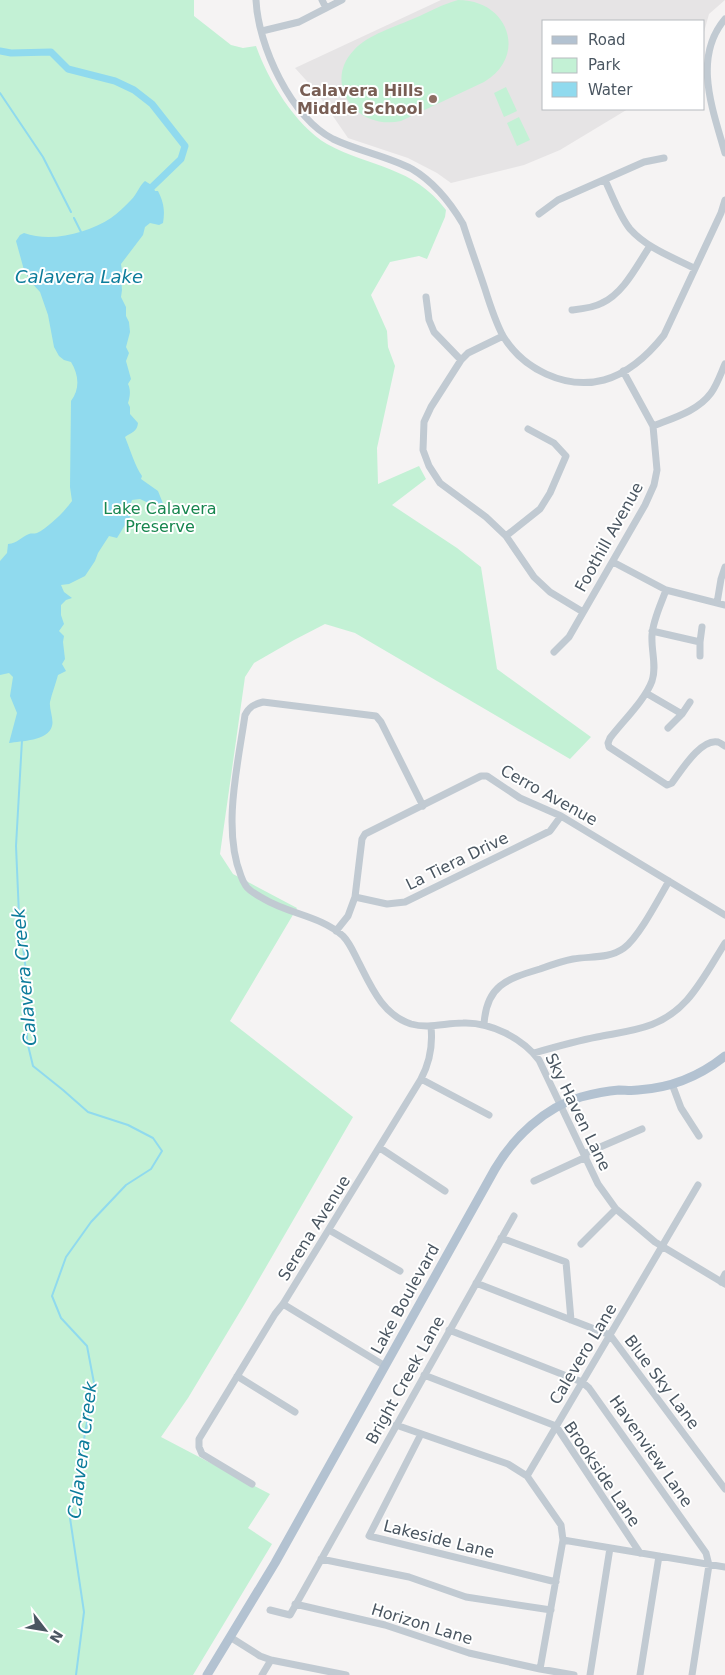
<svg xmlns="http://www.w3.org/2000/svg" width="725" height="1675" font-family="'DejaVu Sans',sans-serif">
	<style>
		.education { fill: #e6e4e5 }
		.green { fill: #c3f1d5 }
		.water { fill: #90daee }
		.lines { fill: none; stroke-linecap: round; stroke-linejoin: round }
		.stream { stroke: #90daee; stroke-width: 2 }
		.canal { stroke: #90daee; stroke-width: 7 }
		.minor { stroke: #c1cad2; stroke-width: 7 }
		.major { stroke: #b3c2d1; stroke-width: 9 }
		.education-dot { fill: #8d6e63; stroke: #fff; stroke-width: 2 }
		.labels { text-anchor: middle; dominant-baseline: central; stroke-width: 4; stroke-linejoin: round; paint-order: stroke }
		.education-label { font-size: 16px; font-weight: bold; fill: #785e54; stroke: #fff; text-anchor: end }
		.park-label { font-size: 16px; fill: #17864f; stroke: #fff }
		.street-label { font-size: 16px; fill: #4a5661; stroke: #fff }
		.water-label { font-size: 18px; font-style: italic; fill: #0c7c9b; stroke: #fff }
	</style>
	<rect width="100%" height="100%" fill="#f5f3f3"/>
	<path class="education" d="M441,0H725L709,14L704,32V21H544V109H628L560,150L524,165L451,183L437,173L408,158L348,138L315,90L295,68Z"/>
	<path class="green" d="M0,0H194V16L231,45L243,48L256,46C268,80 295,125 327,144C371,168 413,166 446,210L445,217L427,259L419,256L390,262L371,295L387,331L388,347L395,366L377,448L378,484L419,466L426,479L392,505L457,548L481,567L497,669L591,737L570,759L355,633L325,624L294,640L254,663L245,677L220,854L233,874L297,908L230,1021L353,1117L244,1305L188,1398L161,1437L270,1494L248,1528L272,1544L193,1675H0Z
		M458,0C509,0 528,56 484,82L401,121C356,131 322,83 354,50C367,35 397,26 415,18C429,12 443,4 458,0Z
		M506,87L517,111L504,117L494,93Z
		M519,117L530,140L517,146L507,123Z"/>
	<path class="water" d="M145,181L153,186L155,191H158C164,203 165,211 163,223L159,225L150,223L145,227L143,235L121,264L122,271L121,277L122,290L121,297L126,307V316L129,322L130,332L126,347L129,353L126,361L131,379L128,384C131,390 130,397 128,403L130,407V414L138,423C137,432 132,432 125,437C130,449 135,466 142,476L141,479L158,491L164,506L159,508L140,499L132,500L131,503L134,507L133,512L117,538L109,536L98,553L95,561L85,576L69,584L61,585L64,592L72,598L66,600L61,605V615L64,624L59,631L64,636L63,642L65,659L62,664L66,671L58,675C56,683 52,693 50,702C49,709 54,719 52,726C48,741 21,741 9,743L17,713L10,696L13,677L9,673L0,675V561L7,553L8,544C18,543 21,537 29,534C31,533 34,534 37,533C48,528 65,511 72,501L70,487L71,401C80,389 79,375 71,362L64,360L59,356L54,347L48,315L40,292L31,282L24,270L16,241L20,235L24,233C51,243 88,233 111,218C118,213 125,206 131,200C137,194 139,186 145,181Z"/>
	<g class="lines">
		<path class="stream" d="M0,93L43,157L71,212
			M74,218L81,232
			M22,740L16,846L19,915L26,971L27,1041L33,1066L63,1090L88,1112L128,1125L153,1138L162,1151L151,1169L126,1185L91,1222L66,1257L52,1296L61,1318L87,1346L94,1383L70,1518L84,1612L76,1675"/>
		<path class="canal" d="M0,51L11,53L51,52L68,69L115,81L134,90L152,104L185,146L181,159L153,186"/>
		<path class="minor" d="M256,0C258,46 291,117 333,139C358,151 387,156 412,169C434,182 450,202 463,224C470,246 478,268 485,289C490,305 495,321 503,336C523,369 565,390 604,380C629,373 649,354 664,335L721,213L725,200
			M322,0L326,8
			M725,19C692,58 713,110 725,153
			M262,31L299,22L342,0
			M605,180C612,195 620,217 630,229C647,248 672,257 694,268
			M539,214L558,200L644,162L664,158
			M426,297L429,320L434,332L461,360
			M572,310C582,309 593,308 602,303C624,293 637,265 650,246
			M503,336L468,353L461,360L431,407L424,422L423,450L429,466L440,483L486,517L506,536L534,577L550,592L583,612
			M653,426C673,418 698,411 711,393C717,385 721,373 725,364
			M506,536L540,509L550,493L566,456L554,443L528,429
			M613,562L666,590L725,605
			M666,590C661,604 653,620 652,635C651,651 657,666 652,681C645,700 623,721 610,738L608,743L609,747L667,785L672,783C681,771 701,738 718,742C721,743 723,745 725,746
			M717,603L721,579L725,567
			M652,631L700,642
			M554,652L569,637L645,505L654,485L657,470L653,426L623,371
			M700,656V642L702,627
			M646,693L682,714
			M668,728L682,714L690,702
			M423,806L381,722L376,716L263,702C254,704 249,707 245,715C238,764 222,829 241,876C242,879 244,883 246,886C249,891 259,896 264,899C289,914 321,916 343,936C349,942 353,951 357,959C370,984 381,1014 411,1024C429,1029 445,1023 463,1023C491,1022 522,1038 539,1060L598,1184L616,1209L655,1242L725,1284
			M355,897L387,904L405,902L550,831L561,816
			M336,931L348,916L355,897L362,839L365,834L481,776H487L520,798L561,816L725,915
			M484,1025C486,985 507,979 540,969C551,965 562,961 573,959C590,956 609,959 624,948C639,937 659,898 669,881
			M534,1053C555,1047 576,1041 597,1037C632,1030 661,1029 687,1000C702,983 713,962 725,943
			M421,1079L489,1115
			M672,1084L681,1108L699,1136
			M380,1148L445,1191
			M584,1154L642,1129
			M534,1181L586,1157
			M329,1230L400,1271
			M501,1238L566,1262L571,1320
			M581,1244L616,1209
			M721,1282L725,1274
			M476,1283L610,1335L725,1489
			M283,1304L385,1366
			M449,1330L582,1382L589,1388L706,1553L709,1565L692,1675
			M424,1375L556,1426L640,1553
			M237,1376L295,1412
			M396,1425L508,1464L527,1476L561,1525L563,1540L540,1669
			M421,1434L369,1536L556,1582
			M527,1476L698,1185
			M252,1484L202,1454L199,1447V1439L275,1314L283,1304L421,1079C430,1062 433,1046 431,1027
			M563,1540L725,1567
			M321,1559L409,1577L466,1597L551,1610
			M295,1604L385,1625L469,1653L540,1669L574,1675
			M270,1610L290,1615L514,1216
			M230,1637L260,1656L271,1660L346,1675
			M262,1675L271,1660
			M590,1675L610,1548
			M640,1675L659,1556"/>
		<path class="major" d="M207,1675L275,1563L495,1169C513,1138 545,1107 581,1097C592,1094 607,1091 619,1090C625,1090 631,1091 638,1090C670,1088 700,1076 725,1056"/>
	</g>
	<circle class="education-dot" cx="433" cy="99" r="5"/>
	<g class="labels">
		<g class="education-label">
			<text x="423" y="90">Calavera Hills<tspan x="423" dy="18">Middle School</tspan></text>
		</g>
		<g class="park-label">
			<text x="160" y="508">Lake Calavera<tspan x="160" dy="18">Preserve</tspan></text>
		</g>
		<g class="street-label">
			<text transform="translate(609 537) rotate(-61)">Foothill Avenue</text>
			<text transform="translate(549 795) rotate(29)">Cerro Avenue</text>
			<text transform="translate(457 861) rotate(-26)">La Tiera Drive</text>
			<text transform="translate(578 1112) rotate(64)">Sky Haven Lane</text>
			<text transform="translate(314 1228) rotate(-58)">Serena Avenue</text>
			<text transform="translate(405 1299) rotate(-61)">Lake Boulevard</text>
			<text transform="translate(583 1354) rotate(-59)">Calevero Lane</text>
			<text transform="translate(405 1380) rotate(-61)">Bright Creek Lane</text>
			<text transform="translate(662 1382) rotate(53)">Blue Sky Lane</text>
			<text transform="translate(651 1451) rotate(55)">Havenview Lane</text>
			<text transform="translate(602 1474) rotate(56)">Brookside Lane</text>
			<text transform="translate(439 1539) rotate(14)">Lakeside Lane</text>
			<text transform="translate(422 1624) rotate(17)">Horizon Lane</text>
		</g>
		<g class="water-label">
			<text x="79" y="276">Calavera Lake</text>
			<text transform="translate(24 977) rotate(-95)">Calavera Creek</text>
			<text transform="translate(82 1450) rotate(-83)">Calavera Creek</text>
		</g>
	</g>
	<rect x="542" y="20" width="162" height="90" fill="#ffffff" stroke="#b7bbc0"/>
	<rect x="552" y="36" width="25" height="8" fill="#b3c2d1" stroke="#b7bbc0"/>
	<text x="588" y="45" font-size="15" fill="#4a5661">Road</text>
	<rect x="552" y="58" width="25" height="15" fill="#c3f1d5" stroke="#b7bbc0"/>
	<text x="588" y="70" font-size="15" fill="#4a5661">Park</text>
	<rect x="552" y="82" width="25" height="15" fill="#90daee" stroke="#b7bbc0"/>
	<text x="588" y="95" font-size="15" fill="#4a5661">Water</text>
	<g transform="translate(45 1630) rotate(121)" stroke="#ffffff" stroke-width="4" paint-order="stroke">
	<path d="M0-4L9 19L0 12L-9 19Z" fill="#4a5661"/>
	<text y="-8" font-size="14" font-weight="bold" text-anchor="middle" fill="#4a5661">N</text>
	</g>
</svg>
